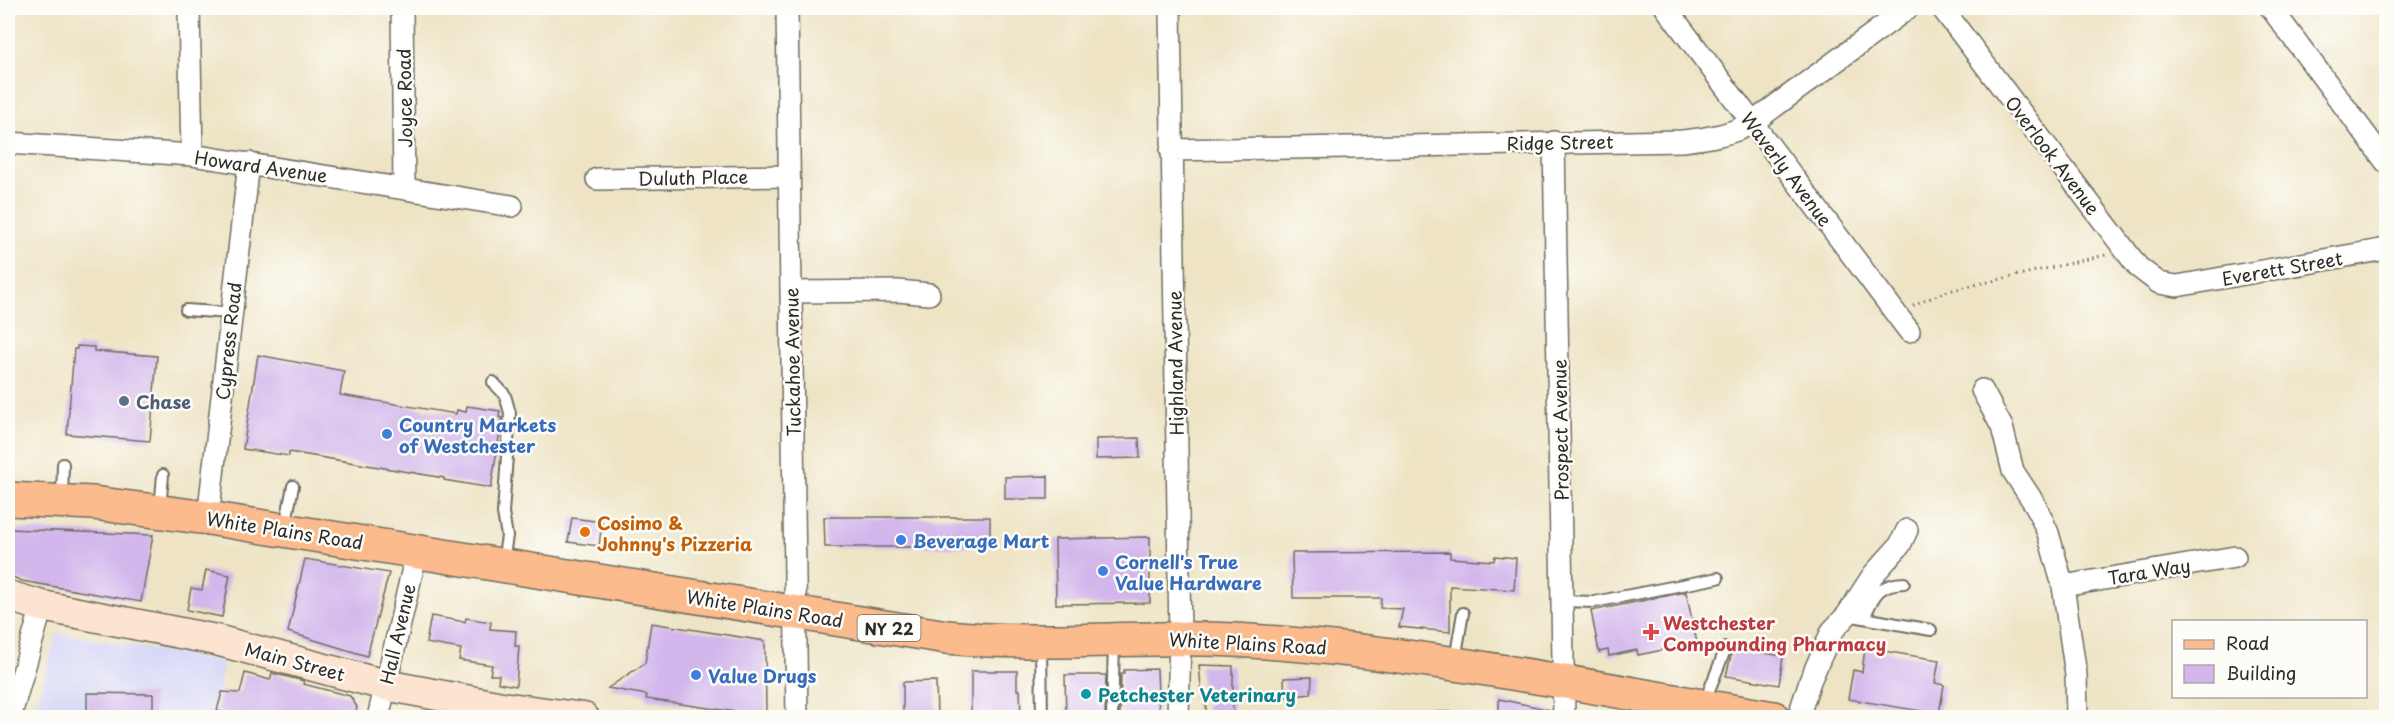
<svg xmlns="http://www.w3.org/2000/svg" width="2394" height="725" font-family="'Playpen Sans',sans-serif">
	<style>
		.built { fill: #d7d7f8 }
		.building { fill: #d2b6ec }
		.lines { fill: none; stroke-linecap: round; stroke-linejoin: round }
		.lane-casing { stroke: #6f6c61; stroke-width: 14 }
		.street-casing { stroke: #6f6c61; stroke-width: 24 }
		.secondary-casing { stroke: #6f6c61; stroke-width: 33 }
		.primary-casing { stroke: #6f6c61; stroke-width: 36 }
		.path { stroke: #6f6c61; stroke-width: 3; stroke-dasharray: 1.5 4.5; stroke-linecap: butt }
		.lane { stroke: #fff; stroke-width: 10 }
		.street { stroke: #fff; stroke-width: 21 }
		.secondary { stroke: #fde4d1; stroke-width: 30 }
		.primary { stroke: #fbbb8d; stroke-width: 33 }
		.service-dot { fill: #5c6f8a; stroke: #fdfcf7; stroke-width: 2 }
		.shop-dot { fill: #3f7fe0; stroke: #fdfcf7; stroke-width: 2 }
		.food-dot { fill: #e8710a; stroke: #fdfcf7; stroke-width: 2 }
		.health-dot { fill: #e0444e; stroke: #fdfcf7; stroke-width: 2 }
		.culture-dot { fill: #0f9aa8; stroke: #fdfcf7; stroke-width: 2 }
		.labels { text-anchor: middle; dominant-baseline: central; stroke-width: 5; stroke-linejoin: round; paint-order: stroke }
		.shield { fill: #fdfcf7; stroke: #6a6a68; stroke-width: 1.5 }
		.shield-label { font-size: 16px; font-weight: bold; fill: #2b2b2b }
		.street-label { font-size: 18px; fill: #2b2b2b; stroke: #fdfcf7 }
		.service-label { font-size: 18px; font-weight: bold; fill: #4e5e75; stroke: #fdfcf7; text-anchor: start }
		.shop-label { font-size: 18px; font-weight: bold; fill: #366cbe; stroke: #fdfcf7; text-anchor: start }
		.food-label { font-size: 18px; font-weight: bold; fill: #c56008; stroke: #fdfcf7; text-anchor: start }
		.health-label { font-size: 18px; font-weight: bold; fill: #be3a42; stroke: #fdfcf7; text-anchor: start }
		.culture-label { font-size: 18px; font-weight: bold; fill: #0d838f; stroke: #fdfcf7; text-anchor: start }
	</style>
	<rect width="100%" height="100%" fill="#fdfcf7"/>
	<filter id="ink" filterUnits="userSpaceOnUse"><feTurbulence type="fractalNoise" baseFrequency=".0167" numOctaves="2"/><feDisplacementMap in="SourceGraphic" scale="12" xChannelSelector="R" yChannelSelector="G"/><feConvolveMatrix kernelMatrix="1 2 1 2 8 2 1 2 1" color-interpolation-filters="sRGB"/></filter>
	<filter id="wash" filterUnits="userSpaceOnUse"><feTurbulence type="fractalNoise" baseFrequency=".008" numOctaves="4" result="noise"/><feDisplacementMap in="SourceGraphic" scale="24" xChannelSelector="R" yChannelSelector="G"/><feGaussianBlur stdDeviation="1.35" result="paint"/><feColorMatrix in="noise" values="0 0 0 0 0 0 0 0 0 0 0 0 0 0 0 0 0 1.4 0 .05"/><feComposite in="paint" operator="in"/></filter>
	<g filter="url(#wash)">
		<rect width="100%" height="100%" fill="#eee4c5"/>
		<path class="built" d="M57,633L224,662L213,717L32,718Z"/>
		<g id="blocks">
			<path class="building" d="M77,346L94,347V351L157,356L150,441L67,434L74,349H77Z
				M258,355L344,371L340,395L456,414L457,410L466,412L467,406L500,411L499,417L502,418L491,488L444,480V478L289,452V456L243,449Z
				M1139,438L1140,458L1096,459V439Z
				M1048,476V499H1005V477Z
				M824,517H990V547H825Z
				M572,518L602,522L599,546L568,542Z
				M8,529L153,535L141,602L22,581L8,575Z
				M1150,537V603L1056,604L1055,539Z
				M1450,552V558L1494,561L1495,556L1516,558L1514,590L1450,586V632L1399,627L1403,609L1380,608L1381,598H1293L1292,553Z
				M305,559L389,573L367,656L288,632Z
				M206,570L230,575L222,617L187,610L191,588L202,590Z
				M1686,592L1697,643L1638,655L1637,650L1609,656L1608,650L1599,652L1591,611Z
				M431,616L465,622L466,618L491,622L490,629L516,631L515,646H519L516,686L498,683L499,675H490L492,665L459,660L461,649L426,643Z
				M651,623L765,641L766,710L764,717H735L736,712L646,699L647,695L608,688L645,663Z
				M1733,648L1783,656L1779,685L1726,676Z
				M1865,648L1939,660L1935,683L1944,685L1939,714L1848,699L1853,670L1862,672Z
				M1199,665L1233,666V717H1206V698H1202Z
				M1157,669L1159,717H1120L1121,674H1124V670Z
				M971,671H1017V690H1020L1021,717H971Z
				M245,673L270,680L272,673L304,681L303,684L350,696L357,707L355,717H243L217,711L222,692L240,693Z
				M1065,675H1106L1105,717H1066Z
				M1312,677L1311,694L1285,697L1284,678Z
				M936,681L937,717H903V682Z
				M87,693L153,694V717H87Z
				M1499,699L1551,710V717H1499Z"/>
		</g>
	</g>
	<g filter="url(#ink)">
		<use href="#blocks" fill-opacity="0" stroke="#6f6c61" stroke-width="1.5"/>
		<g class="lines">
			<defs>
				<path id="lane" d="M186,310L231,313
					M493,382L505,395L510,413L503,513L507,536L503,562
					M62,499L63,464
					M160,509L163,475
					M285,527L293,486
					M1563,601L1594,602L1718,578
					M1847,615L1931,630
					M1864,618C1874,596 1877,584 1904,583
					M1041,646L1042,718
					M1455,660L1463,613
					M1704,703L1726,648
					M1112,718L1114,643
					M1438,718H1477"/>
				<path id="street" d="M189,8L192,155
					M402,8L404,188
					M787,8L797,718
					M1170,8L1180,638L1178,718
					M1666,8L1909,331
					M1942,8L2138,267L2159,283L2177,286L2386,249
					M2271,8L2386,162
					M1554,142L1564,718
					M8,143L192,155L512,206
					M1171,150L1683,141C1708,138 1730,135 1752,123L1908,8
					M597,179L789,176
					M792,292L898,291L929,294
					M1982,390L2002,427L2013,471L2036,506L2048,533L2063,586L2076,675L2077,718
					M208,518L249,163
					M2063,586L2235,557
					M10,718L42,606
					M378,718L417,551
					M1798,718L1810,681L1832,631L1847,615L1873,575L1900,545L1907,530"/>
				<path id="secondary" d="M8,596L42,606L216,640L385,685L502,707L584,718"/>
				<path id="primary" d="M8,499L93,503L208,518L947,637C1048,647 1149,634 1250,641C1427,652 1600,690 1774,718"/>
			</defs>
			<use href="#lane" class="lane-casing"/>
			<use href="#street" class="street-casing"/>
			<use href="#secondary" class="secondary-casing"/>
			<use href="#primary" class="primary-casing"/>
			<path class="path" d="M1913,306L1944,292L2106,255"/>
			<use href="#lane" class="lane"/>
			<use href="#street" class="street"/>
			<use href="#secondary" class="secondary"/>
			<use href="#primary" class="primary"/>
		</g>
	</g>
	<circle class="service-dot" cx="124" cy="401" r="6"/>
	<g class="shop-dot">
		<circle cx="387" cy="434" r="6"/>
		<circle cx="901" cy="540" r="6"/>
		<circle cx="1103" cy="571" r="6"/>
		<circle cx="696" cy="675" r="6"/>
	</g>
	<circle class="food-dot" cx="585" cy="532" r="6"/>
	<path class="health-dot" d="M1648 623h6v6h6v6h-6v6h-6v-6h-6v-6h6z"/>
	<circle class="culture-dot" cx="1086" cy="694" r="6"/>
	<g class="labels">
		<rect class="shield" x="857.5" y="615" width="63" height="26" rx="4.5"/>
		<g class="shield-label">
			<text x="889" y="628">NY 22</text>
		</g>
		<g class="street-label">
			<text transform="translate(404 98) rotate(-91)">Joyce Road</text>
			<text transform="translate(1560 142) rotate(-1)">Ridge Street</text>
			<text transform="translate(2053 155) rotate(53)">Overlook Avenue</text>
			<text transform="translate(261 166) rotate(8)">Howard Avenue</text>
			<text transform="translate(1787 169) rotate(53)">Waverly Avenue</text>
			<text transform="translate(693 177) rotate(-1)">Duluth Place</text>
			<text transform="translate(2282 268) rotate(-10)">Everett Street</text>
			<text transform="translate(228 341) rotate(-84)">Cypress Road</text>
			<text transform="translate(792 362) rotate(-91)">Tuckahoe Avenue</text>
			<text transform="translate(1175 363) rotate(-91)">Highland Avenue</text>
			<text transform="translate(1560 430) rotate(-91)">Prospect Avenue</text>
			<text transform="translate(285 530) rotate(9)">White Plains Road</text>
			<text transform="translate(2149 571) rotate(-9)">Tara Way</text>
			<text transform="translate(765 608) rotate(9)">White Plains Road</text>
			<text transform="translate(397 634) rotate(-77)">Hall Avenue</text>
			<text transform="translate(1248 643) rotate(3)">White Plains Road</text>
			<text transform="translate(295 661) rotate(15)">Main Street</text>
		</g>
		<g class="service-label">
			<text x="136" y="401">Chase</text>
		</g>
		<g class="shop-label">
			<text x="399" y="424">Country Markets<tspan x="399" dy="21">of Westchester</tspan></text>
			<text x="913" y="540">Beverage Mart</text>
			<text x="1115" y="561">Cornell's True<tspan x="1115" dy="21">Value Hardware</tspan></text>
			<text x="708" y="675">Value Drugs</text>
		</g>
		<g class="food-label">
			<text x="597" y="522">Cosimo &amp;<tspan x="597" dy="21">Johnny's Pizzeria</tspan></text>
		</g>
		<g class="health-label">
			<text x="1663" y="622">Westchester<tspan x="1663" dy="21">Compounding Pharmacy</tspan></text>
		</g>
		<g class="culture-label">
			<text x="1098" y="694">Petchester Veterinary</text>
		</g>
	</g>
	<rect width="2394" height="725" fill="none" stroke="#fdfcf7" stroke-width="30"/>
	<rect x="2172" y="620" width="195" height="78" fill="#fdfcf7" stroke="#a9a8a5" stroke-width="1.5"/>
	<rect x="2184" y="640" width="30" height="9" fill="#fbbb8d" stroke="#a9a8a5" stroke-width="1.5"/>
	<text x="2226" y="650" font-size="18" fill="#2b2b2b">Road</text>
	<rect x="2184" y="665" width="30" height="18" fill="#d2b6ec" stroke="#a9a8a5" stroke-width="1.5"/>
	<text x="2226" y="680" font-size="18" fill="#2b2b2b">Building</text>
</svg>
